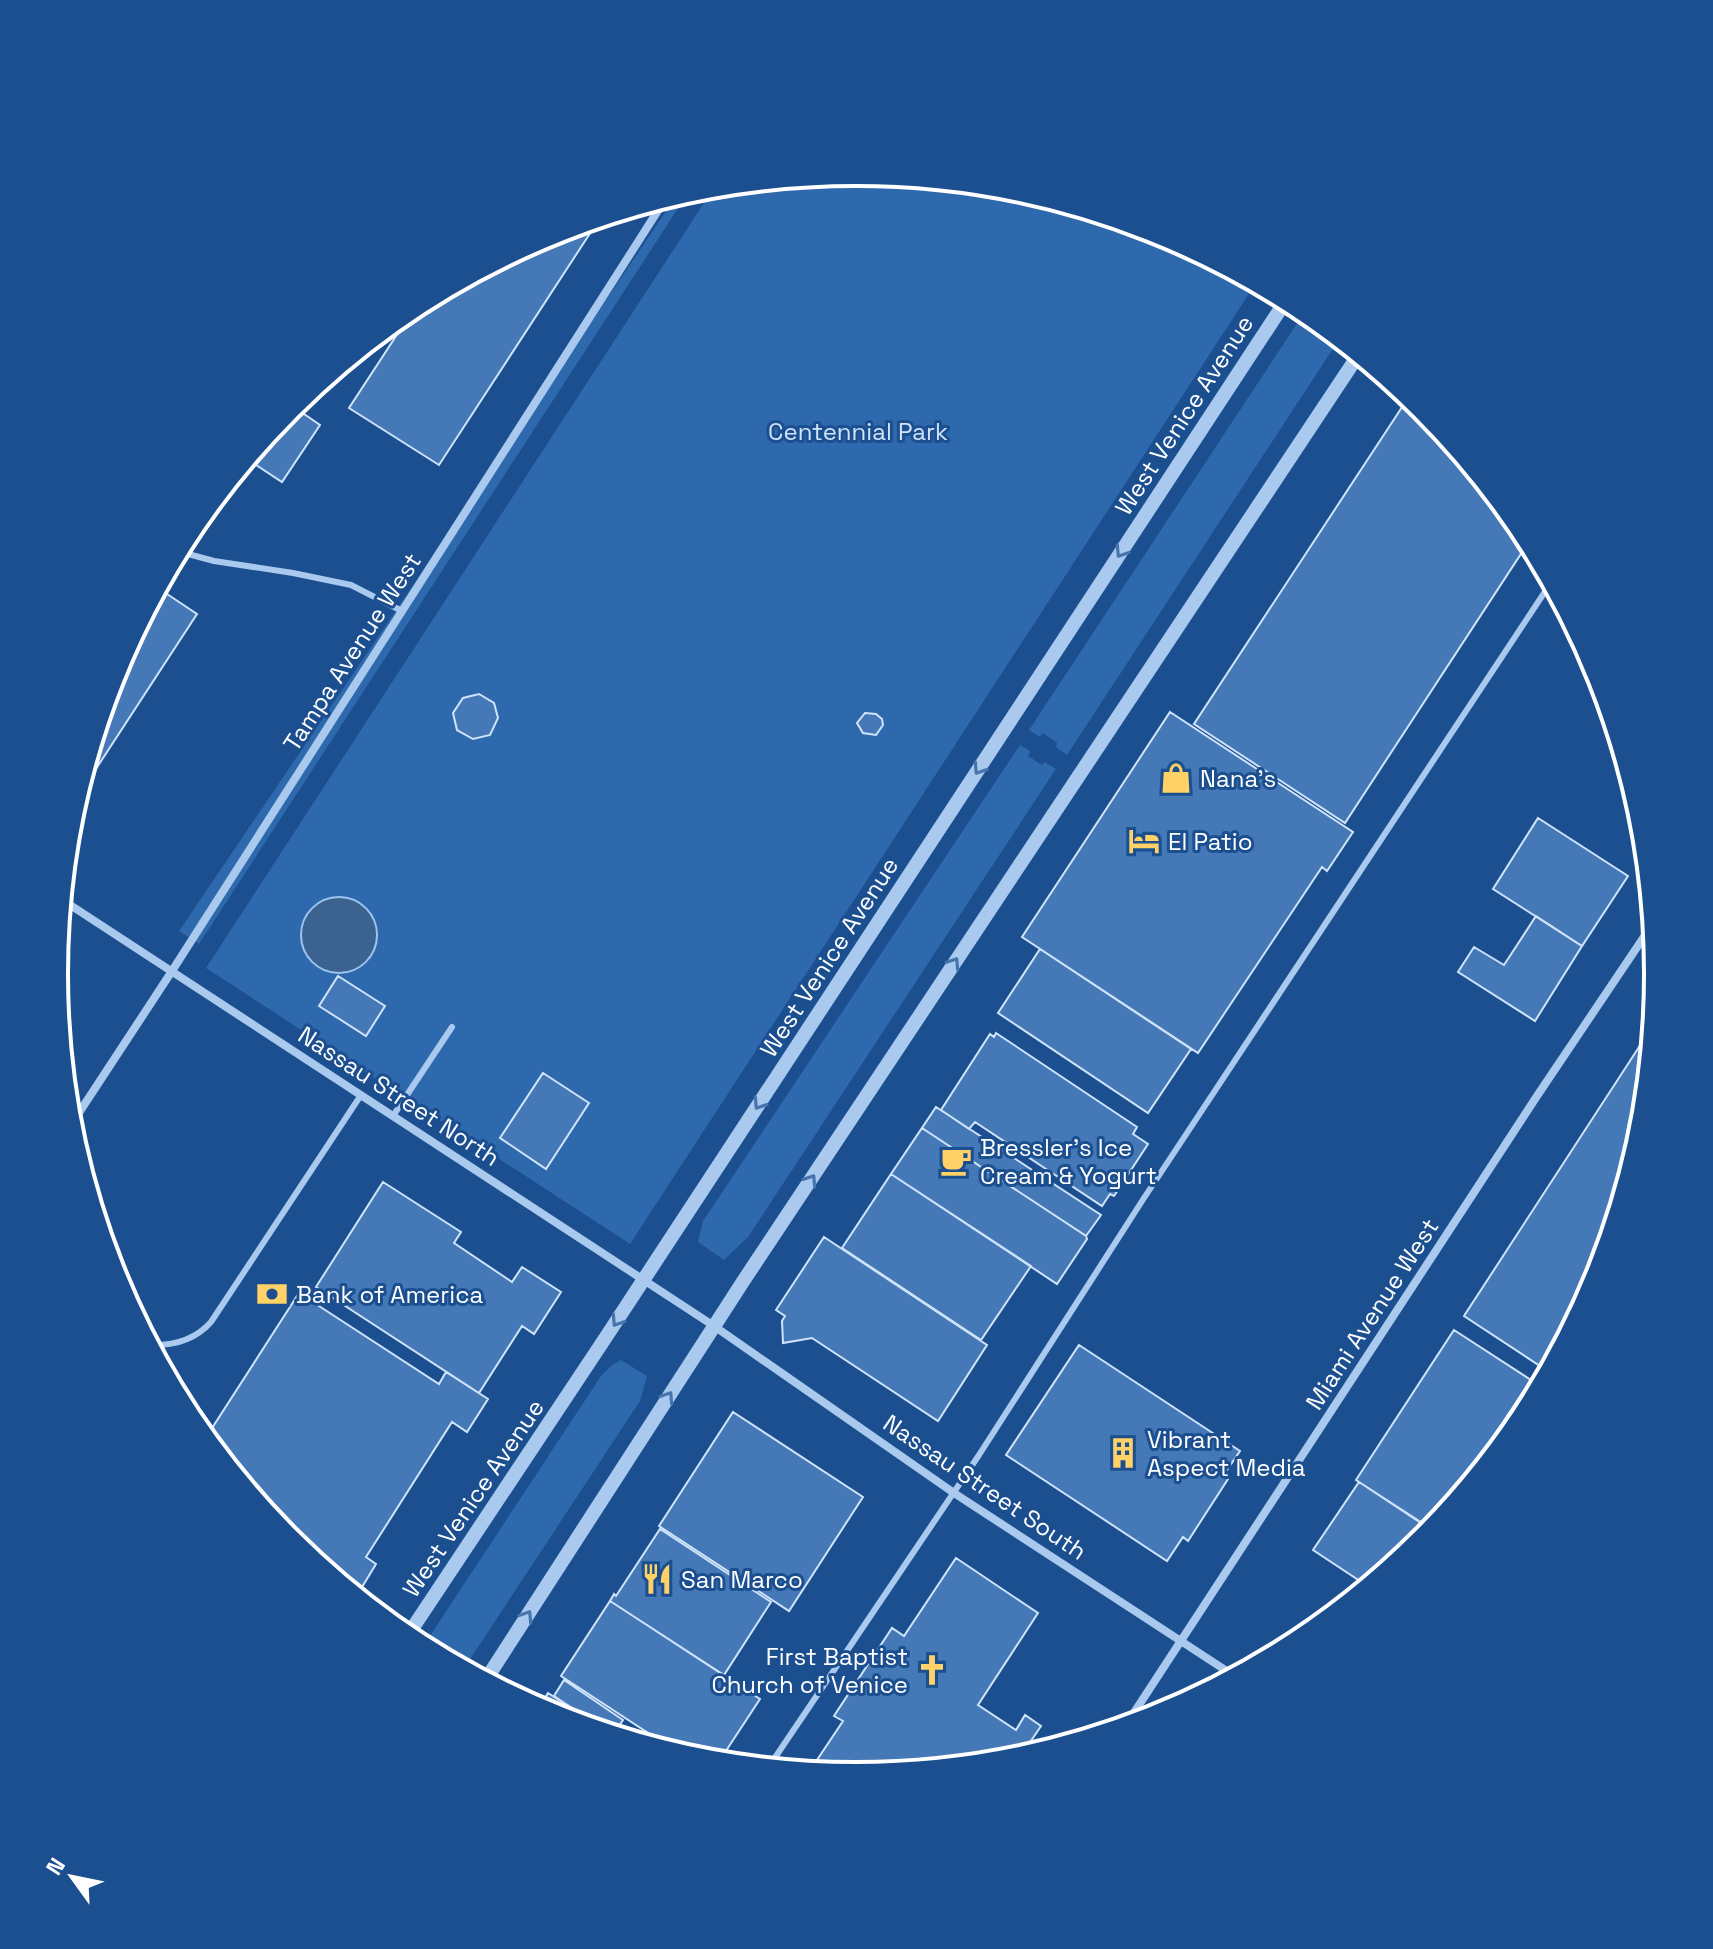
<svg xmlns="http://www.w3.org/2000/svg" width="1713" height="1949" font-family="'Space Grotesk',sans-serif">
	<style>
		.green { fill: #2e69ad }
		.water { fill: #3c6290; stroke: #9cc4f0; stroke-width: 2 }
		.building { fill: #4478b7; stroke: #cfe3fa; stroke-width: 2 }
		.lines { fill: none; stroke-linecap: round; stroke-linejoin: round }
		.service { stroke: #a9c9ee; stroke-width: 6 }
		.minor { stroke: #a9c9ee; stroke-width: 8 }
		.tertiary { stroke: #a9c9ee; stroke-width: 14 }
		.oneway { stroke: #4674ac }
		.labels { text-anchor: middle; dominant-baseline: central; stroke-width: 6; stroke-linejoin: round; paint-order: stroke }
		.street-label { font-size: 24px; fill: #fff; stroke: #1b4f8f }
		.park-label { font-size: 24px; fill: #cfe3fa; stroke: #1b4f8f }
		.poi-label { font-size: 24px; fill: #fff; stroke: #1b4f8f; text-anchor: start }
		.rim { fill: none; stroke: #fff; stroke-width: 4 }
	</style>
	<rect width="100%" height="100%" fill="#1b4f8f"/>
	<path class="green" d="M857,172L1014,188L1164,233L1256,283L630,1244L206,968L715,186Z
		M690,190L199,944L179,931L677,195Z
		M1306,310L1340,338L1067,755L1056,747L1057,743L1043,733L1040,737L1029,730Z
		M1020,745L1030,751L1028,756L1042,765L1045,762L1056,769L748,1237L724,1260L698,1242L703,1221Z
		M621,1360L647,1376L640,1401L463,1670L422,1648L601,1376L612,1365Z"/>
	<path class="water" d="M301 935a38 38 0 1 1 76 0a38 38 0 1 1-76 0Z"/>
	<path class="building" d="M600,218L439,465L349,408L417,304L550,233Z
		M1410,395L1424,407L1524,529L1530,540L1345,823L1194,724Z
		M291,405L320,425L282,482L247,459Z
		M158,588L197,614L75,801L115,667Z
		M479,694L494,703L498,718L490,735L473,739L457,730L453,713L463,698Z
		M1170,712L1353,832L1327,871L1322,867L1198,1053L1022,937Z
		M865,713L876,714L882,719L883,725L876,735L863,733L857,723Z
		M1538,818L1628,876L1582,946L1493,889Z
		M1536,916L1582,946L1535,1021L1458,972L1474,947L1504,965Z
		M1040,949L1191,1049L1148,1113L998,1013Z
		M338,976L385,1006L366,1036L319,1006Z
		M1654,1024L1643,1132L1598,1282L1567,1339H1561L1543,1368L1464,1316Z
		M996,1033L1137,1127L1133,1134L1148,1144L1114,1196L1110,1194L1102,1206L975,1122L969,1129L941,1110L990,1034L994,1037Z
		M543,1073L589,1103L546,1169L500,1138Z
		M936,1107L1101,1215L1086,1236L922,1128Z
		M922,1128L1086,1236L1087,1239L1057,1284L891,1174Z
		M891,1174L1031,1266L981,1340L842,1248Z
		M383,1182L461,1232L454,1243L512,1282L522,1267L561,1292L534,1334L522,1326L479,1393L316,1287Z
		M824,1237L987,1345L938,1421L812,1338L783,1343L782,1321L785,1316L776,1310Z
		M299,1293L439,1384L446,1372L488,1399L467,1432L452,1422L366,1557L376,1564L356,1597L322,1569L326,1563L284,1536L205,1439Z
		M1454,1330L1531,1380L1472,1470L1479,1475L1433,1530L1356,1480Z
		M1079,1345L1240,1451L1223,1476L1228,1479L1188,1541L1183,1537L1167,1561L1006,1455Z
		M733,1412L863,1497L789,1611L659,1526Z
		M1359,1482L1433,1531L1424,1542L1369,1587L1313,1550Z
		M660,1529L771,1602L724,1675L610,1601L614,1594L616,1596Z
		M956,1558L1038,1613L978,1705L1016,1730L1025,1715L1041,1726L1018,1760L856,1777L809,1772L843,1721L834,1716L892,1628L904,1636Z
		M610,1601L760,1699L718,1763L699,1761L685,1757L561,1676Z
		M564,1680L623,1720L613,1735L554,1696Z
		M548,1693L611,1734L549,1716L538,1710Z"/>
	<g class="lines">
		<path class="service" d="M177,551L214,561L293,573L351,585L402,611
			M393,1116L452,1027
			M149,1345C173,1346 195,1340 211,1322L361,1095
			M768,1768L979,1455L1144,1198L1552,581"/>
		<path class="minor" d="M61,899L714,1326L954,1493L1236,1677
			M69,1128L172,971L666,198
			M1124,1728L1537,1096L1654,922"/>
		<path class="tertiary" d="M406,1638L604,1340L1287,299
			M485,1681L744,1280L1359,354"/>
	</g>
	<defs><path id="oneway-chevron" d="M-2-3.5L2.5 0L-2 3.5" fill="none" stroke-width="1.6" stroke-linecap="round" stroke-linejoin="round" transform="scale(2)"/></defs>
	<g class="oneway">
		<use href="#oneway-chevron" transform="translate(1121 552) rotate(123)"/>
		<use href="#oneway-chevron" transform="translate(979 769) rotate(123)"/>
		<use href="#oneway-chevron" transform="translate(954 963) rotate(-57)"/>
		<use href="#oneway-chevron" transform="translate(759 1104) rotate(123)"/>
		<use href="#oneway-chevron" transform="translate(811 1180) rotate(-57)"/>
		<use href="#oneway-chevron" transform="translate(617 1321) rotate(123)"/>
		<use href="#oneway-chevron" transform="translate(668 1397) rotate(-57)"/>
		<use href="#oneway-chevron" transform="translate(527 1616) rotate(-57)"/>
	</g>
	<defs>
		<symbol id="shop-bare" viewBox="-9 -9 18 18"><path d="M-5-2.5h2.3a2.7 3.5 0 0 1 5.4 0H5L5.5 6h-11ZM-1.5-2.5h3a1.5 2.3 0 0 0-3 0Z" fill="#ffd166" stroke="#1b4f8f" stroke-width="2.5" paint-order="stroke"/></symbol>
		<symbol id="hotel-bare" viewBox="-9 -9 18 18"><path d="M-6-4.5h1.5V1H6V5H4.5V3h-9V5H-6ZM-4 0a1.8 1.8 0 1 1 3.6 0ZM.5 0V-2.5h3Q6-2.5 6 0Z" fill="#ffd166" stroke="#1b4f8f" stroke-width="2.5" paint-order="stroke"/></symbol>
		<symbol id="cafe-bare" viewBox="-9 -9 18 18"><path d="M-5.5-4.5H6V0H3Q3 3.5 0 3.5H-2.5Q-5.5 3.5-5.5 0ZM3-3.2v2h1.7v-2ZM-6 4.5H4V6H-6Z" fill="#ffd166" stroke="#1b4f8f" stroke-width="2.5" paint-order="stroke"/></symbol>
		<symbol id="bank-bare" viewBox="-9 -9 18 18"><path d="M-6-4H6V4H-6ZM0-2.3a2.3 2.3 0 1 0 0 4.6a2.3 2.3 0 1 0 0-4.6Z" fill="#ffd166" stroke="#1b4f8f" stroke-width="2.5" paint-order="stroke"/></symbol>
		<symbol id="building-bare" viewBox="-9 -9 18 18"><path d="M-4-6H4V6H1V3H-1V6H-4ZM-2.5-4.3h1.7v1.8h-1.7ZM.8-4.3h1.7v1.8H.8ZM-2.5-1h1.7V.8h-1.7ZM.8-1h1.7V.8H.8Z" fill="#ffd166" stroke="#1b4f8f" stroke-width="2.5" paint-order="stroke"/></symbol>
		<symbol id="restaurant-bare" viewBox="-9 -9 18 18"><path d="M-5-6h1v4h1v-4h1v4h1v-4h1v5L-1.5 .5V6h-2V.5L-5-1ZM5-6V6H3V1.5H1.5Q1.5-4 5-6Z" fill="#ffd166" stroke="#1b4f8f" stroke-width="2.5" paint-order="stroke"/></symbol>
		<symbol id="church-bare" viewBox="-9 -9 18 18"><path d="M-1.2-6h2.4v3.5h3.3v2.4h-3.3V6h-2.4V-.1h-3.3v-2.4h3.3Z" fill="#ffd166" stroke="#1b4f8f" stroke-width="2.5" paint-order="stroke"/></symbol>
	</defs>
	<g fill-rule="evenodd">
		<use href="#shop-bare" x="1154" y="756" width="44" height="44"/>
		<use href="#hotel-bare" x="1122" y="819" width="44" height="44"/>
		<use href="#cafe-bare" x="934" y="1139" width="44" height="44"/>
		<use href="#bank-bare" x="250" y="1272" width="44" height="44"/>
		<use href="#building-bare" x="1101" y="1431" width="44" height="44"/>
		<use href="#restaurant-bare" x="635" y="1557" width="44" height="44"/>
		<use href="#church-bare" x="910" y="1648" width="44" height="44"/>
	</g>
	<g class="labels">
		<g class="street-label">
			<text transform="translate(1184 415) rotate(-57)">West Venice Avenue</text>
			<text transform="translate(352 652) rotate(-57)">Tampa Avenue West</text>
			<text transform="translate(829 957) rotate(-57)">West Venice Avenue</text>
			<text transform="translate(399 1096) rotate(33)">Nassau Street North</text>
			<text transform="translate(1372 1314) rotate(-57)">Miami Avenue West</text>
			<text transform="translate(985 1487) rotate(34)">Nassau Street South</text>
			<text transform="translate(473 1498) rotate(-56)">West Venice Avenue</text>
		</g>
		<g class="park-label">
			<text x="858" y="431">Centennial Park</text>
		</g>
		<g class="poi-label">
			<text x="1200" y="778">Nana's</text>
			<text x="1168" y="841">El Patio</text>
			<text x="980" y="1147">Bressler's Ice<tspan x="980" dy="28">Cream &amp; Yogurt</tspan></text>
			<text x="296" y="1294">Bank of America</text>
			<text x="1147" y="1439">Vibrant<tspan x="1147" dy="28">Aspect Media</tspan></text>
			<text x="681" y="1579">San Marco</text>
			<text x="908" y="1656" text-anchor="end">First Baptist<tspan x="908" dy="28">Church of Venice</tspan></text>
		</g>
	</g>
	<path d="M0 0H1713V1949H0ZM68 974a788 788 0 1 1 1576 0a788 788 0 1 1-1576 0Z" fill="#1b4f8f" fill-rule="evenodd"/>
	<path class="rim" d="M68 974a788 788 0 1 1 1576 0a788 788 0 1 1-1576 0Z"/>
	<g transform="translate(72 1877) rotate(303)" stroke="#1b4f8f" stroke-width="6" paint-order="stroke">
	<path d="M0-6L14 30L0 20L-14 30Z" fill="#ffffff"/>
	<text y="-12" font-size="22" font-weight="bold" text-anchor="middle" fill="#ffffff">N</text>
	</g>
</svg>
